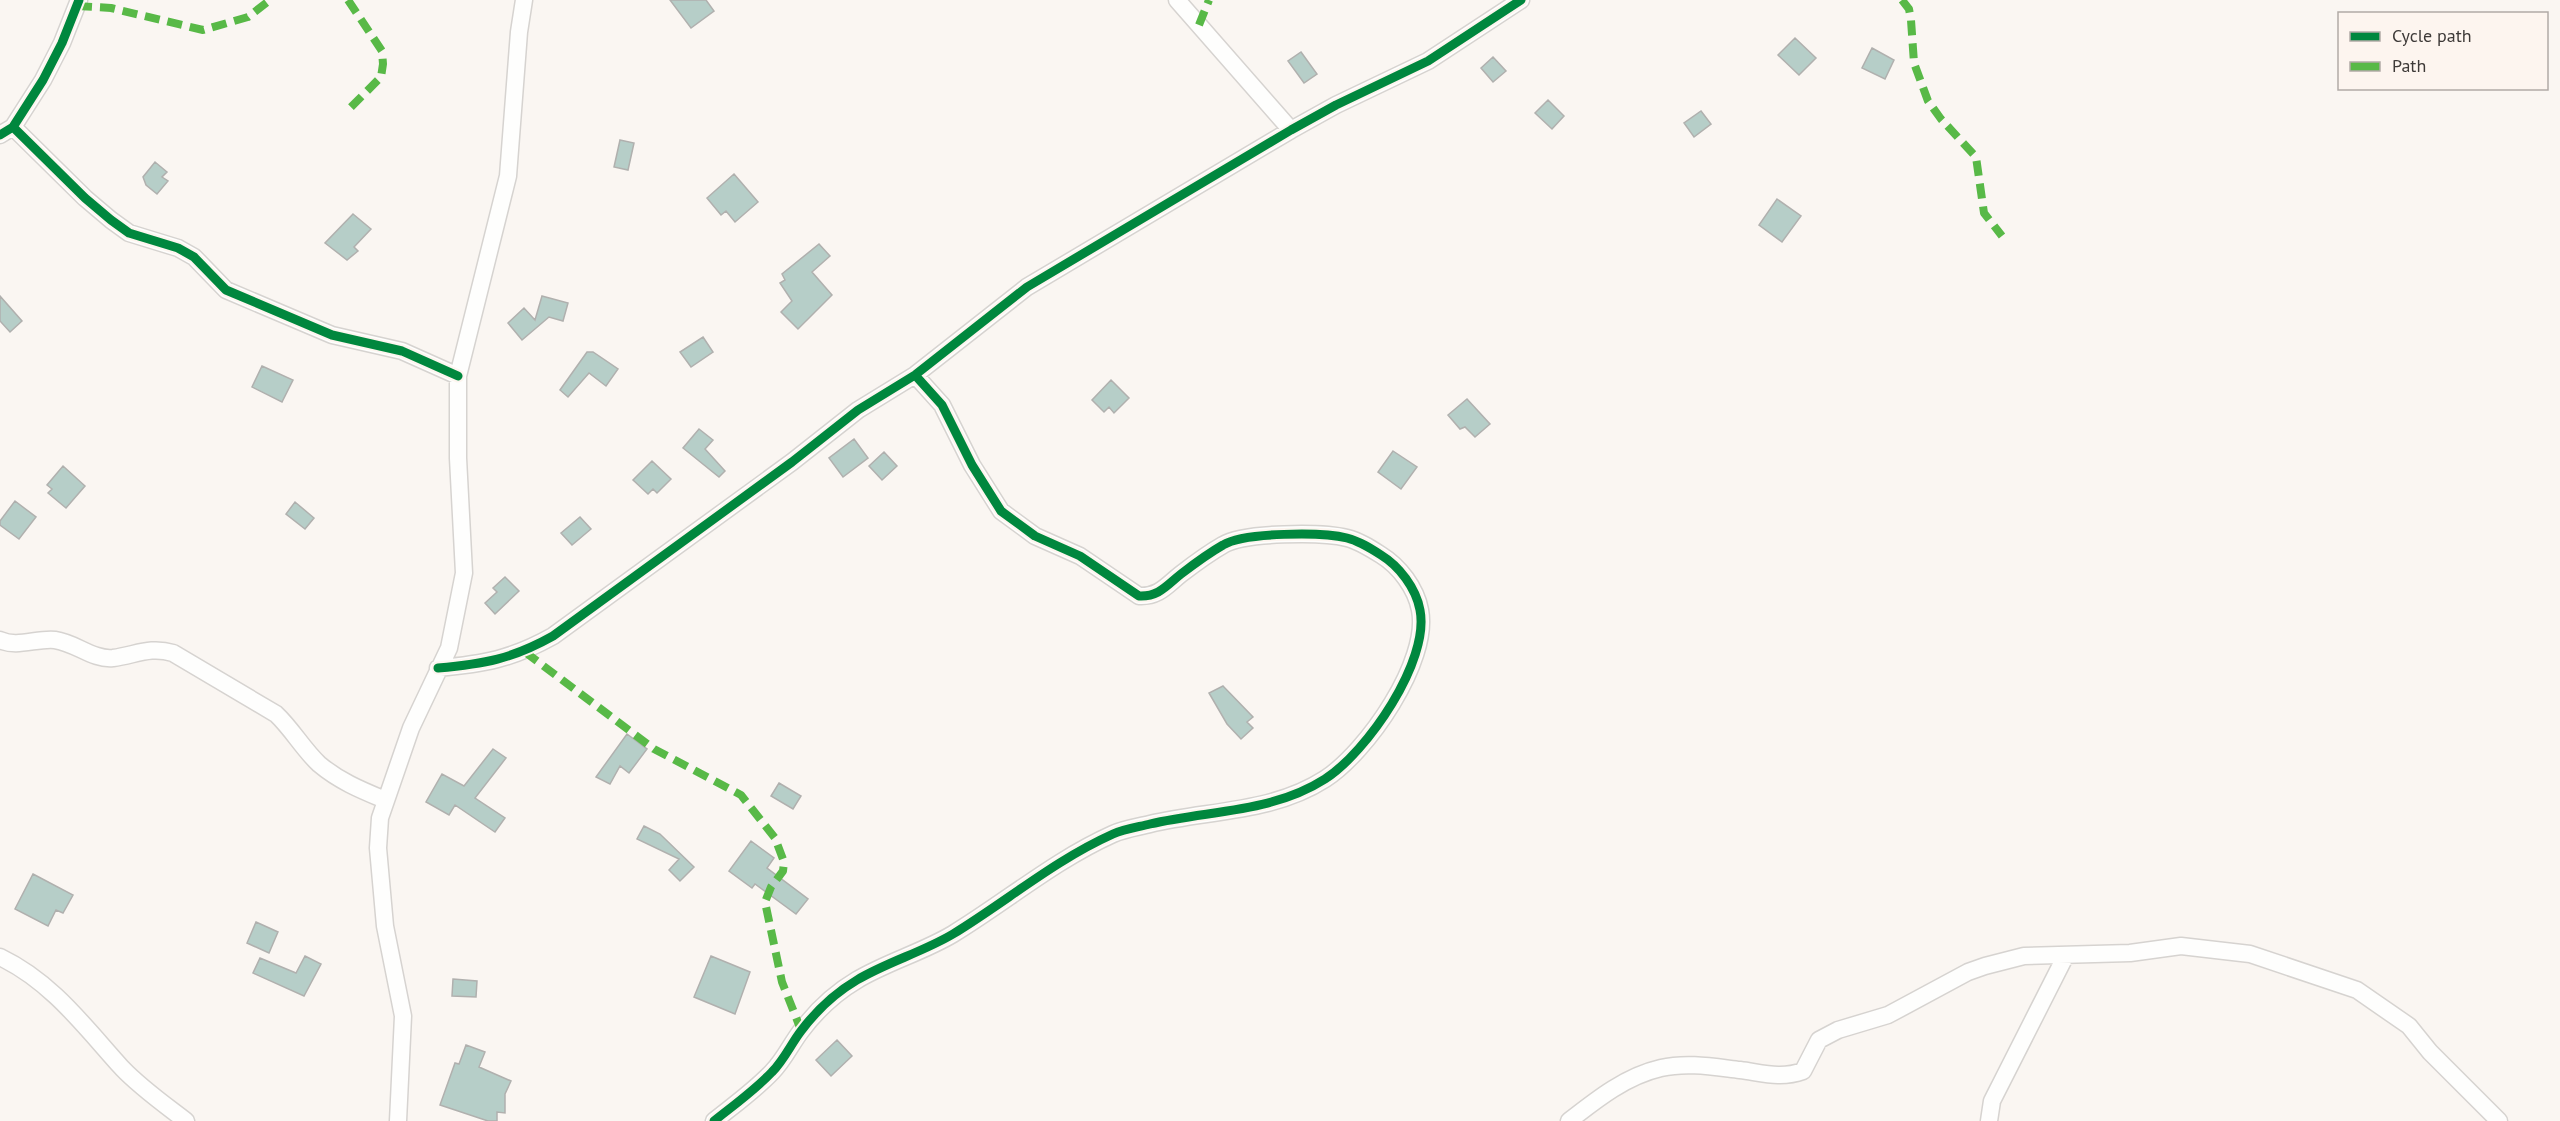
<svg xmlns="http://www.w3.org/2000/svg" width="2560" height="1121" font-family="'PT Sans',sans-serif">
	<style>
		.building { fill: #b6cec8; stroke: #b0b0ae; stroke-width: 1.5 }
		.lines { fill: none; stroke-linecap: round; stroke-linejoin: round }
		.minor-casing { stroke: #d6d3d0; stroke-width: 19 }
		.minor { stroke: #fefefd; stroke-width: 16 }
		.quiet { stroke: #58b947; stroke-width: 8; stroke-dasharray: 15 8; stroke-linecap: butt }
		.cycleway-casing { stroke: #fdf5ef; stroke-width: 13 }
		.cycleway { stroke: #00873e; stroke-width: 9 }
	</style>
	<rect width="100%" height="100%" fill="#faf6f2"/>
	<path class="building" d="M670,0H706L714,11L691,28Z
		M1795,38L1816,58L1799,75L1778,55Z
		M1872,48L1894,60L1885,79L1862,68Z
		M1301,52L1317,74L1304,83L1288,61Z
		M1493,57L1506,71L1493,82L1481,68Z
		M1548,100L1564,116L1552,129L1535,113Z
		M1701,111L1711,124L1694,137L1684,123Z
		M620,140L634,143L628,170L614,167Z
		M155,162L167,172L162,177L168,181L157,194L146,185L143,177Z
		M734,174L758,202L735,222L726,211L721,215L707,198Z
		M1777,199L1801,216L1782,242L1759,225Z
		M353,214L371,229L354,247L358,251L347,260L325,243Z
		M819,244L830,256L812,272L832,295L798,329L781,312L792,301L780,283L785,280L782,274Z
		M0,296L22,321L10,332L0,321Z
		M542,296L568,303L563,321L549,317L522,340L508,323L524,308L535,320Z
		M703,337L713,352L691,367L680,352Z
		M587,352H593L618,369L606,386L589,373L568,397L560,390Z
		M262,366L293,380L282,402L252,387Z
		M1111,380L1129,398L1114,413L1109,407L1104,412L1092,400Z
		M1467,399L1490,424L1475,437L1465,427L1460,429L1448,415Z
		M699,429L713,440L705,449L725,471L719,477L683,448Z
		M854,439L868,458L843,477L829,458Z
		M1393,451L1417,467L1401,489L1378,472Z
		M884,452L897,466L882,480L869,466Z
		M652,461L671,479L657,493L653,489L648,494L633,480Z
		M63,466L85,486L66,508L48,493L52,489L47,485Z
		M15,501L36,517L19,539L0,525V521Z
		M295,502L314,518L305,529L286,514Z
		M580,517L591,529L572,545L561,533Z
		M505,577L519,591L495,614L485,603L497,592L493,588Z
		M1223,686L1253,717L1247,722L1253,728L1241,739L1227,724L1209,693Z
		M627,734L647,749L629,773L620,766L610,784L596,777Z
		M493,749L506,758L475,798L505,818L495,832L455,805L449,815L426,802L442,774L464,786Z
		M779,783L801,796L793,809L771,796Z
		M644,826L660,834L694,867L680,881L669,870L679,859L637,839Z
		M751,841L774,858L767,868L808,899L796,914L755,884L752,888L729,871Z
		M33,874L73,895L63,913L56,910L48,926L15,909Z
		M256,922L278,932L269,953L247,943Z
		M305,956L321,964L304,996L253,973L260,958L296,973Z
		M711,956L750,972L735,1014L694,997Z
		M453,979L477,981L476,997L452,996Z
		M837,1040L852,1056L831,1076L816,1060Z
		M466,1045L485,1052L479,1067L511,1081L505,1094V1113L497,1112V1121H488L440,1105L455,1063L459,1064Z"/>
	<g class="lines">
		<defs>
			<path id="minor" d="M1177,0L1291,130
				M13,127L85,198L111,220L129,233L178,248L194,257L226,290L332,335L402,351L458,376
				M0,135L13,127L43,80L62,43L79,0
				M0,640C17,648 37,638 55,640C76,643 93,660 113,658C136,655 150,646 173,653L276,714C292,729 303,749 319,764C339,781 361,790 385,800
				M438,668C484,664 512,659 553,636L792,462L858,410L915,375L1027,287L1291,130L1336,105L1428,61L1521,0
				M0,957C52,982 84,1026 122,1068C141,1088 164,1104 186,1121
				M398,1121L403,1016L385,926L378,848L380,818L411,728L449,648L464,573L458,458V376L508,176L519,32L524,0
				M714,1121C734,1105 755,1090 772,1072C784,1060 791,1044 801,1031C816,1011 835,993 857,980C887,962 923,952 953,934C1007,901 1055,860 1113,834C1124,829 1138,827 1150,824C1209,810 1272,813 1325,779C1367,752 1430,661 1420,610C1416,588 1399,566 1381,555C1370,548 1359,541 1347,538C1323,532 1244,532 1223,545C1209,553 1194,564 1181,574C1167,585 1159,597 1139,596L1080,556L1035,536L1001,511L972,465L942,405L915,375
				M1569,1121C1597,1099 1626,1076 1661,1068C1687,1062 1714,1067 1740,1070C1763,1073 1781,1079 1803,1071L1819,1040L1838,1030L1888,1015L1968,972L1985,966L2024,956L2130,953L2181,946L2250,954L2357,990L2409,1026L2430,1052L2499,1121
				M1989,1121L1992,1101L2066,955"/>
		</defs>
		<use href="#minor" class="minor-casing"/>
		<use href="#minor" class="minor"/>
		<path class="quiet" d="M348,0L382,51L383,64L381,77L349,109
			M1902,0L1909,9L1911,20L1914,63L1928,101L1941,119L1976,157L1984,213L2002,236
			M77,6L111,8L203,30L248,17L270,0
			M1199,25L1209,0
			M525,652L654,749L741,795L775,838L784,862L783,871L771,887L765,902L782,982L801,1030"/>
		<defs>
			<path id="cycleway" d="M13,127L85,198L111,220L129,233L178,248L194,257L226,290L332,335L402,351L458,376
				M0,135L13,127L43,80L62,43L79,0
				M438,668C484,664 512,659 553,636L792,462L858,410L915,375L1027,287L1291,130L1336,105L1428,61L1521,0
				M714,1121C734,1105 755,1090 772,1072C784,1060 791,1044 801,1031C816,1011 835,993 857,980C887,962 923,952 953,934C1007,901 1055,860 1113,834C1124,829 1138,827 1150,824C1209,810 1272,813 1325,779C1367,752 1430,661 1420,610C1416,588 1399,566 1381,555C1370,548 1359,541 1347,538C1323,532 1244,532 1223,545C1209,553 1194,564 1181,574C1167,585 1159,597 1139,596L1080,556L1035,536L1001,511L972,465L942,405L915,375"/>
		</defs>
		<use href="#cycleway" class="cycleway-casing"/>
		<use href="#cycleway" class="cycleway"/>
	</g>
	<rect x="2338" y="12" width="210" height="78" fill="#fdf5ef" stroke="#b1aaa6" stroke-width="1.5"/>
	<rect x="2350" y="32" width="30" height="9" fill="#00873e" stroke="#b1aaa6" stroke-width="1.5"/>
	<text x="2392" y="42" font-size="18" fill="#3e3a38">Cycle path</text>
	<rect x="2350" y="62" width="30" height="9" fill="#58b947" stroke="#b1aaa6" stroke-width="1.5"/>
	<text x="2392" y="72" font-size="18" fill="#3e3a38">Path</text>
</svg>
